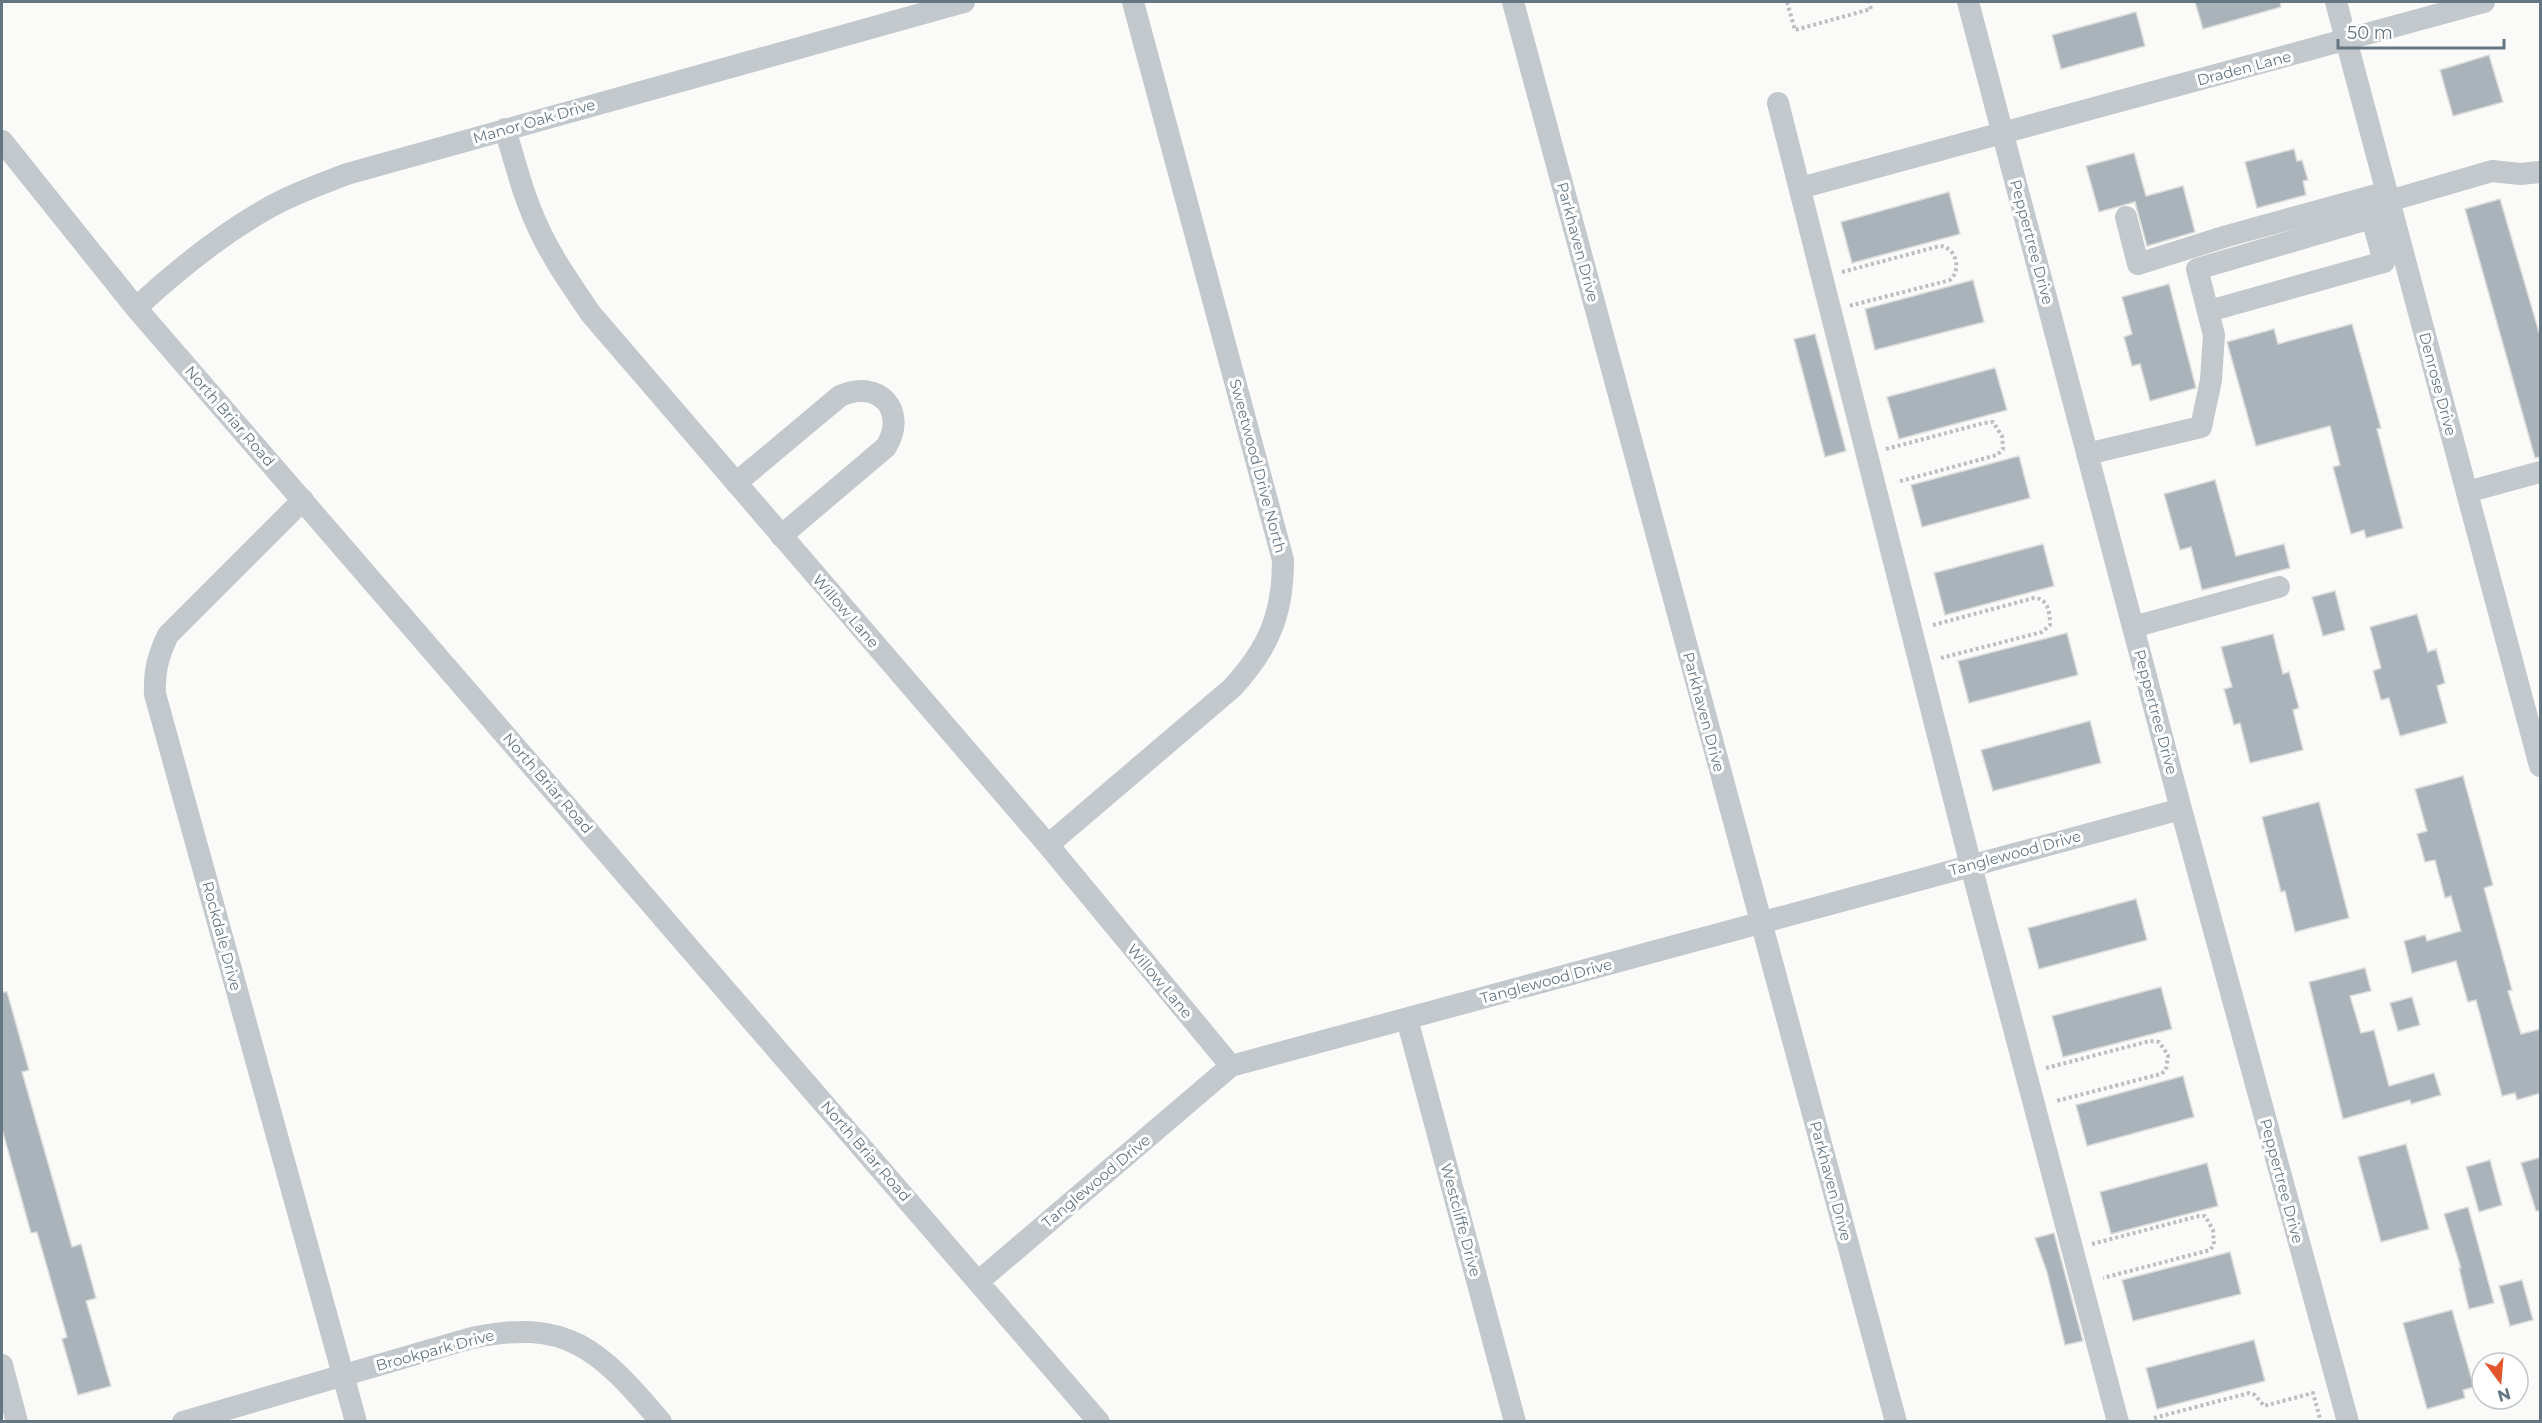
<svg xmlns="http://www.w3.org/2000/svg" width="2542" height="1423" font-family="Montserrat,sans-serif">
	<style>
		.building { fill: #aab3b9; stroke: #dcdcda; stroke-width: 1.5 }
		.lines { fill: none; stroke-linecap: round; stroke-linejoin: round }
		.path { stroke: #bbbfc2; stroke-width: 4; stroke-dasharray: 3 3; stroke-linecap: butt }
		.minor { stroke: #c3c8cc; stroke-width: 22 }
		.labels { text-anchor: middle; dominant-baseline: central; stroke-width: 6; stroke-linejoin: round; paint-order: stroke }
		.street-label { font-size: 15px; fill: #657683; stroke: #fff }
	</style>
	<rect width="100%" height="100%" fill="#fafaf8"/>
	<path class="building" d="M2195,2H2280L2281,7L2203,29Z
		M2136,12L2145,46L2061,69L2052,35Z
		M2489,55L2503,102L2453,116L2440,70Z
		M2294,149L2297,161L2302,160L2308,180L2303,181L2306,195L2257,208L2245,162Z
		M2134,153L2146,196L2183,186L2195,232L2147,246L2135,202L2099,212L2086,166Z
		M1949,192L1960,234L1852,263L1841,222Z
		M2500,199L2541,339V457L2535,458L2465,209Z
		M1973,280L1984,322L1875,350L1865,309Z
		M2169,284L2196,388L2150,401L2140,364L2132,366L2124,337L2132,334L2122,297Z
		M2352,324L2381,428L2377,429L2403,528L2366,538L2364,530L2351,534L2333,467L2340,465L2330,426L2256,446L2227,342L2274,329L2278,344Z
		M1815,334L1846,451L1825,457L1794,339Z
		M1995,368L2007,410L1899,439L1887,397Z
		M2019,456L2030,498L1922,527L1911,485Z
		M2215,480L2236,556L2284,544L2290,568L2202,590L2191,547L2180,550L2164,494Z
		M2043,544L2054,586L1945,615L1934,573Z
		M2335,591L2345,630L2323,636L2312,597Z
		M2417,614L2428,652L2436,649L2445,683L2437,686L2447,723L2400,736L2389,698L2381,700L2373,671L2381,668L2370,627Z
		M2067,633L2078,675L1969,703L1958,661Z
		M2273,634L2283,674L2289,672L2299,708L2293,710L2303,750L2250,763L2240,723L2234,725L2224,689L2232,687L2221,647Z
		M2090,721L2101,763L1993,791L1981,750Z
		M2463,776L2493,885L2484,888L2512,990L2508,991L2521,1034L2541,1029V1093L2517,1100L2515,1093L2502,1096L2476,1000L2468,1002L2456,961L2412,973L2404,941L2425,935L2427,941L2461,931L2451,896L2445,898L2435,860L2425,862L2417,834L2427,831L2415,789Z
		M2319,802L2349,918L2295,932L2285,891L2281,892L2262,817Z
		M2136,899L2147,940L2039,969L2028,928Z
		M2365,968L2371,991L2350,996L2361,1033L2374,1030L2389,1086L2434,1073L2441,1095L2411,1104L2410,1100L2343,1119L2309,982Z
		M2161,987L2172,1029L2063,1057L2052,1016Z
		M2,992H7L29,1070L22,1072L72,1247L81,1244L96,1298L86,1301L111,1386L78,1395L62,1339L67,1337L37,1232L31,1233L2,1129Z
		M2412,997L2420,1025L2398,1031L2390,1003Z
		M2183,1076L2194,1117L2087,1146L2076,1105Z
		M2406,1144L2429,1229L2381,1242L2358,1157Z
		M2541,1157V1211H2536L2521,1163Z
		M2490,1160L2502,1205L2479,1212L2466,1167Z
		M2207,1163L2218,1206L2111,1234L2100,1192Z
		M2468,1207L2494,1303L2469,1309L2459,1268H2461L2444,1214Z
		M2054,1233L2083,1341L2065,1345L2047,1272L2035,1238Z
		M2230,1252L2241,1294L2133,1321L2122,1280Z
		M2522,1280L2533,1320L2510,1326L2499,1286Z
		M2452,1310L2474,1387L2463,1390L2465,1398L2427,1409L2403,1323Z
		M2254,1340L2265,1381L2157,1409L2146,1368Z"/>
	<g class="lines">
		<path class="path" d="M1787,2L1795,30L1871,9L1869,2
			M1842,272L1940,246C1956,247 1962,270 1950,280L1849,306
			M1886,449L1984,423L1993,422L2002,436L2003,449L1997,455L1897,482
			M1933,625L2034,598C2048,598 2050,613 2050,625L2042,632L1941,658
			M2046,1068L2150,1041L2159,1042L2168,1055L2166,1070L2161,1074L2056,1101
			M2092,1244L2199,1216H2205L2213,1230L2214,1245L2210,1250L2103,1278
			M2154,1418L2249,1393L2255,1395L2264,1406L2313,1393L2321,1422"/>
		<path class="minor" d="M1513,2L1896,1422
			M1968,2L2181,809L2348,1422
			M2336,2L2540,766
			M1778,103L1971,866L2118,1422
			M505,129C515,162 523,195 538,227C552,258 572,286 591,314L1048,845L1231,1066
			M2,141L136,308L1099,1422
			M1800,188L2484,2
			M2389,201L2492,171L2520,174L2540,172
			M2126,217L2138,264L2227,236L2387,192
			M136,308C176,271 216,238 263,211C290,195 319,185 347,174L964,2
			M2209,311L2384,262L2372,218
			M2087,454L2201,427L2211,380L2214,335L2197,269L2392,212
			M736,483L840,396C879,378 908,411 886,447L781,536
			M2467,492L2540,472
			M303,500L168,635C158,656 154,671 155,694L356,1422
			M2133,627L2279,587
			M1048,845L1232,688C1269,648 1283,614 1283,560L1133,2
			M1407,1019L1515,1422
			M979,1281L1231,1066L2181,809
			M2,1365L17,1422
			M183,1422L468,1339C567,1316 600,1350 661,1422"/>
	</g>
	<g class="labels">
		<g class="street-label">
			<text transform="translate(2244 68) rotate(-15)">Draden Lane</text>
			<text transform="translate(534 121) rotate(-16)">Manor Oak Drive</text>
			<text transform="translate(1578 242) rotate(75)">Parkhaven Drive</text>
			<text transform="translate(2032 242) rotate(75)">Peppertree Drive</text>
			<text transform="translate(2438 384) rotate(75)">Denrose Drive</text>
			<text transform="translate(230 416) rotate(49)">North Briar Road</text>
			<text transform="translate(1258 466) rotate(75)">Sweetwood Drive North</text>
			<text transform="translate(846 611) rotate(49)">Willow Lane</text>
			<text transform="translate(1704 712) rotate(75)">Parkhaven Drive</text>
			<text transform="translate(2156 712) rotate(75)">Peppertree Drive</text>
			<text transform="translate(548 783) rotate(49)">North Briar Road</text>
			<text transform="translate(2015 853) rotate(-15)">Tanglewood Drive</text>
			<text transform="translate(222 936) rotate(75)">Rockdale Drive</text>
			<text transform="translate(1160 981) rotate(50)">Willow Lane</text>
			<text transform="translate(1546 981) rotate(-15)">Tanglewood Drive</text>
			<text transform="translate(866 1151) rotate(49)">North Briar Road</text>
			<text transform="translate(1096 1181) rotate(-40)">Tanglewood Drive</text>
			<text transform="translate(1831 1181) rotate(75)">Parkhaven Drive</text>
			<text transform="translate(2282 1181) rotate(75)">Peppertree Drive</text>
			<text transform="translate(1461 1220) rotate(75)">Westcliffe Drive</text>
			<text transform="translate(435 1350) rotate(-15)">Brookpark Drive</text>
		</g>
	</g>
	<rect width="2542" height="1423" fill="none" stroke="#657683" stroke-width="6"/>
	<g transform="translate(2500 1381) rotate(164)"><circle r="28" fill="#ffffff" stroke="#c1c8cd" stroke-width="1.5"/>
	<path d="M0-4.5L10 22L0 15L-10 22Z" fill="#e4572e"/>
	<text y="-9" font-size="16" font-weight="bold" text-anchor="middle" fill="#657683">N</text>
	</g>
	<path d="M2338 39v9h166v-9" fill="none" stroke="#657683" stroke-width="3"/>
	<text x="2347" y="39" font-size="18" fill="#657683" stroke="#ffffff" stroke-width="4.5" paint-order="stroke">50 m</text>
</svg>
